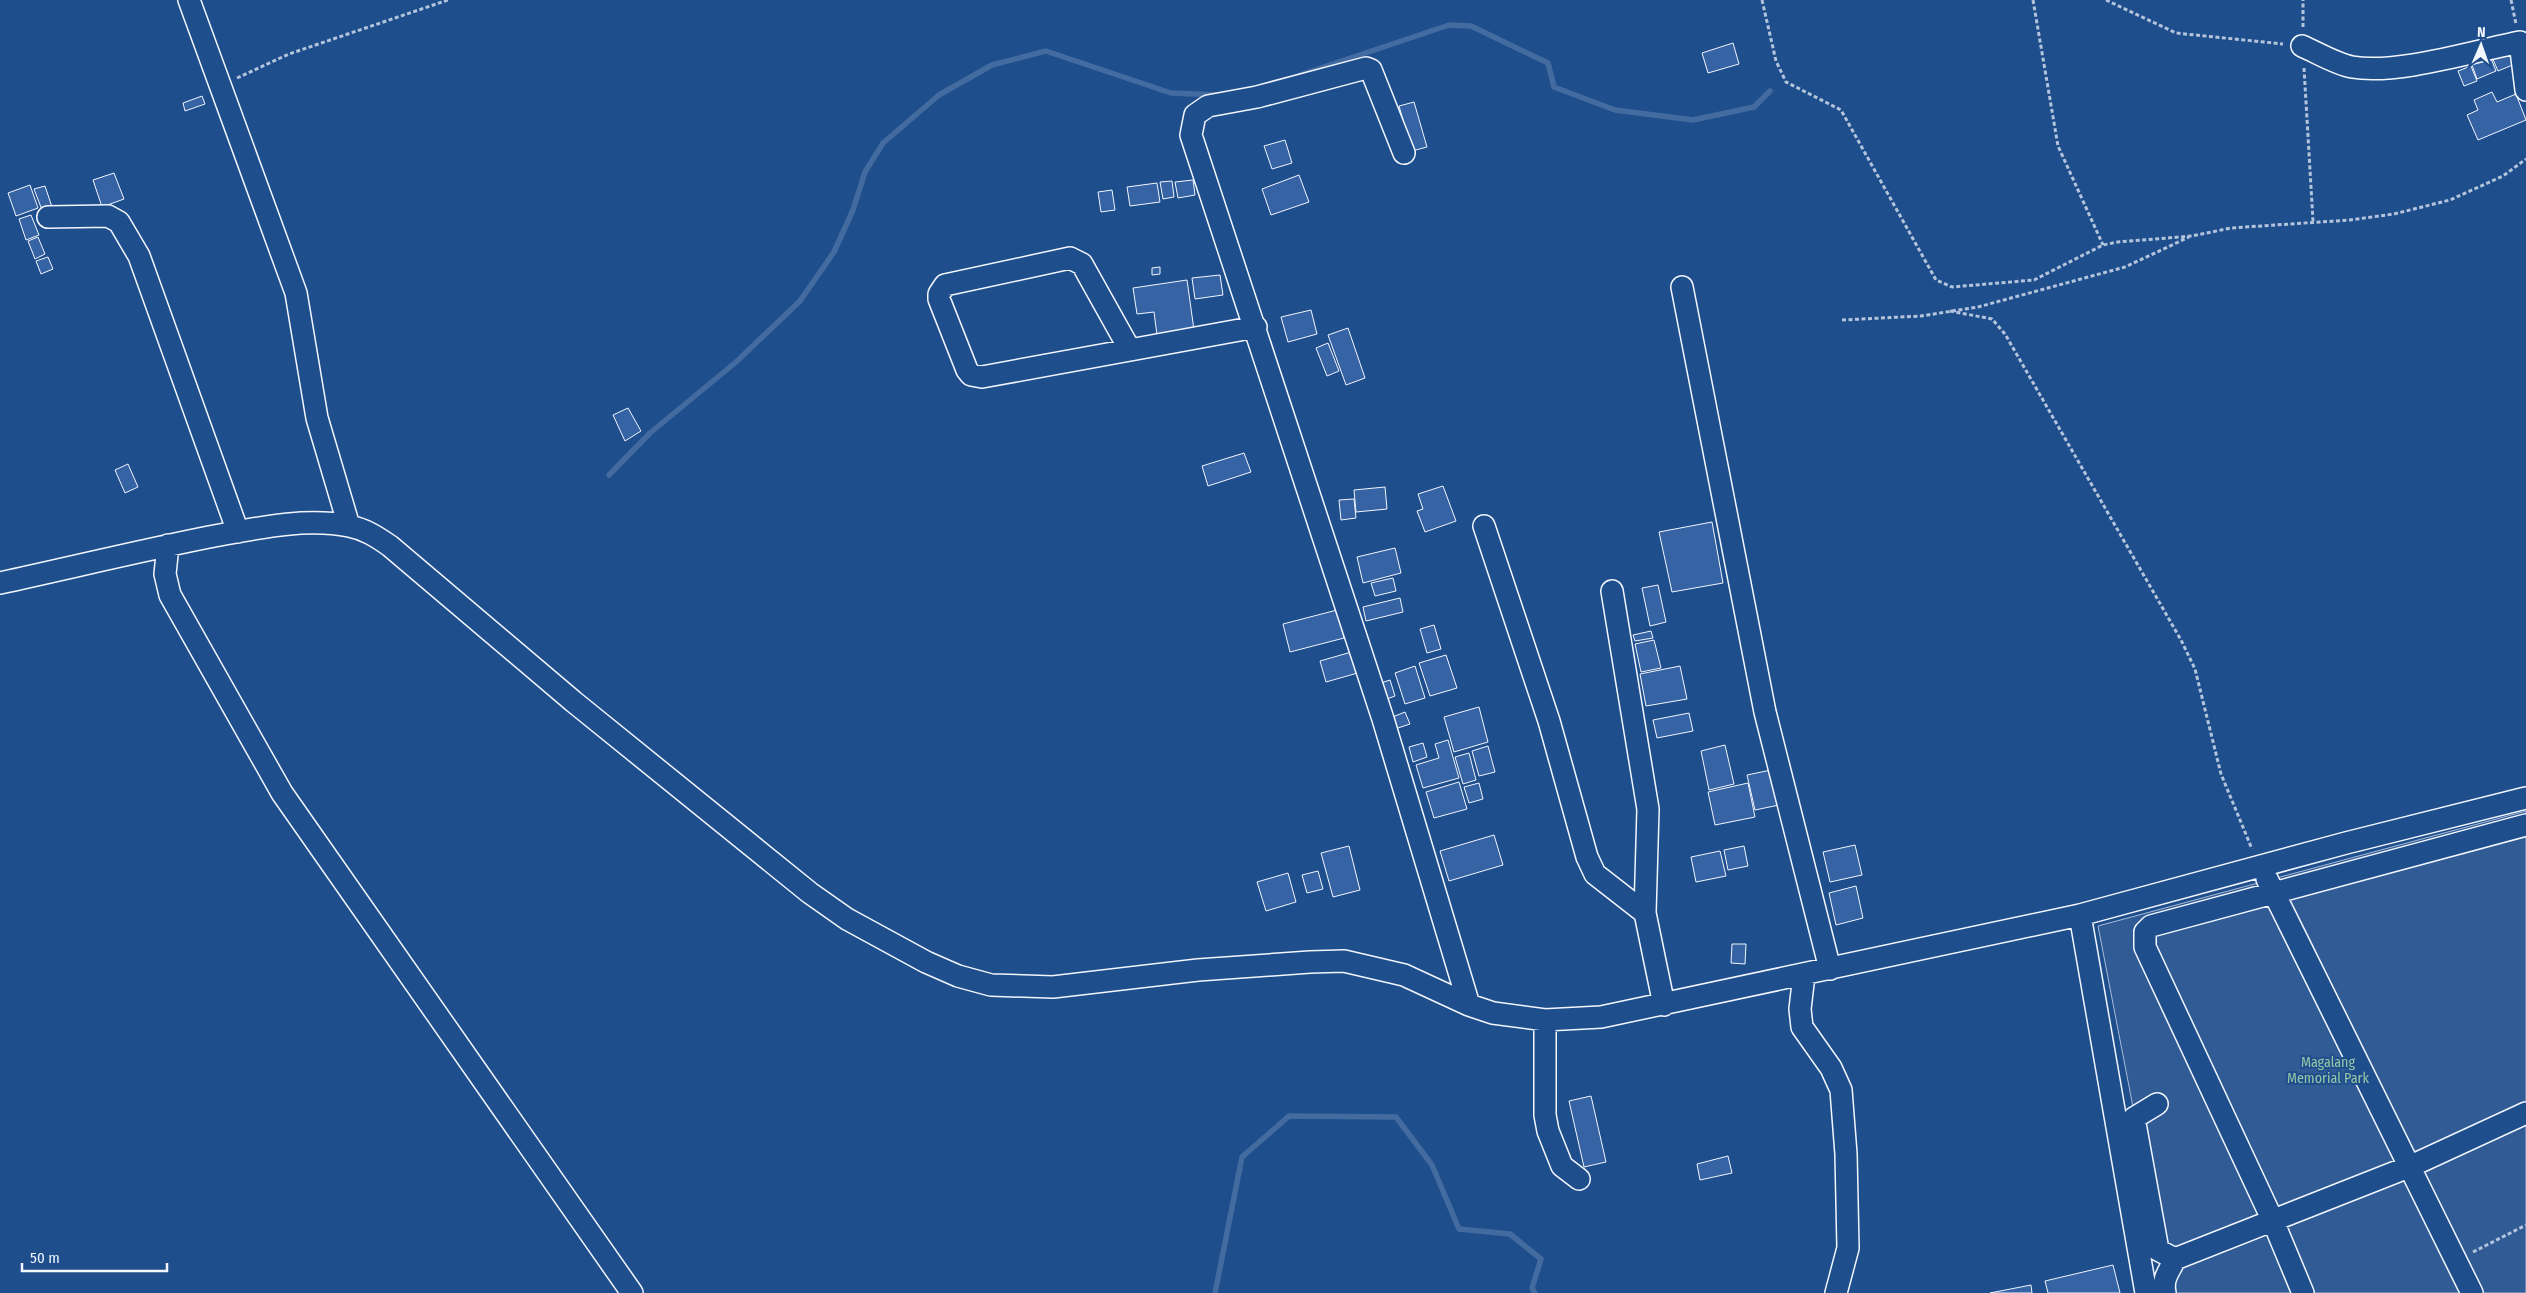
<svg xmlns="http://www.w3.org/2000/svg" width="2526" height="1293" font-family="'Fira Sans Condensed',sans-serif">
	<style>
		.built { fill: #305b95; stroke: #a8bbd7 }
		.lines { fill: none; stroke-linecap: round; stroke-linejoin: round }
		.stream { stroke: #446ba0; stroke-width: 5.5 }
		.building { fill: #3563a3; stroke: #f2f6ff }
		.minor-casing { stroke: #f2f6ff; stroke-width: 24 }
		.path { stroke: #b3c4dc; stroke-width: 3; stroke-dasharray: 4 2.5; stroke-linecap: butt }
		.minor { stroke: #1f4e8c; stroke-width: 21 }
		.labels { text-anchor: middle; dominant-baseline: central; stroke-width: 4; stroke-linejoin: round; paint-order: stroke }
		.park-label { font-size: 14px; fill: #97c8a6; stroke: #1f4e8c }
	</style>
	<rect width="100%" height="100%" fill="#1f4e8c"/>
	<path class="built" d="M2526,811V1293H2169L2098,926Z"/>
	<g class="lines">
		<path class="stream" d="M1300,75L1449,25L1471,26L1548,63L1554,87L1615,110L1693,120L1754,107L1770,91
			M609,475L650,433L736,362L800,301L834,252L853,210L865,172L883,143L939,95L992,65L1046,51L1171,93L1218,95
			M1215,1293L1242,1157L1289,1116L1396,1117L1432,1165L1459,1229L1510,1234L1541,1259L1532,1288L1535,1293"/>
	</g>
	<path class="building" d="M1733,43L1739,64L1708,73L1702,53Z
		M2509,50L2515,64L2498,71L2492,57Z
		M2491,58L2496,71L2477,79L2472,65Z
		M2471,66L2477,81L2464,86L2458,71Z
		M2492,92L2497,102L2516,94L2526,120L2478,140L2467,115L2478,110L2474,100Z
		M202,96L205,104L185,111L183,103Z
		M1414,102L1427,147L1412,151L1399,106Z
		M1285,140L1292,163L1272,169L1264,146Z
		M114,173L124,199L102,207L93,180Z
		M1299,175L1309,202L1271,215L1262,189Z
		M1193,180L1195,195L1178,198L1175,182Z
		M1172,181L1174,197L1163,199L1160,182Z
		M1157,183L1160,202L1130,206L1127,187Z
		M30,185L38,208L16,216L8,193Z
		M45,186L52,207L42,210L34,189Z
		M1112,190L1115,210L1101,212L1098,192Z
		M31,215L39,235L26,240L19,219Z
		M38,237L45,254L35,259L28,241Z
		M48,257L53,269L41,274L36,261Z
		M1160,267V274L1152,275V268Z
		M1220,275L1223,295L1195,299L1192,278Z
		M1187,280L1194,330L1157,335L1154,312L1137,314L1133,288Z
		M1311,310L1317,334L1288,342L1281,317Z
		M1348,328L1365,378L1346,385L1328,335Z
		M1328,343L1339,371L1327,376L1316,348Z
		M628,408L641,431L625,441L613,415Z
		M1244,453L1251,472L1208,486L1202,466Z
		M128,464L138,487L125,493L115,470Z
		M1443,486L1456,521L1425,532L1417,511L1423,509L1418,494Z
		M1385,487L1387,509L1356,512L1354,490Z
		M1354,499L1356,518L1341,520L1339,500Z
		M1712,522L1723,583L1672,592L1659,532Z
		M1395,548L1401,573L1363,583L1357,557Z
		M1393,578L1396,591L1375,596L1371,583Z
		M1658,585L1666,622L1650,626L1642,588Z
		M1400,598L1403,612L1366,621L1363,607Z
		M1337,610L1344,638L1290,652L1283,624Z
		M1434,625L1441,649L1427,653L1420,629Z
		M1651,631L1653,638L1635,641L1633,635Z
		M1654,640L1661,668L1641,672L1635,644Z
		M1355,651L1361,672L1326,682L1320,661Z
		M1446,655L1457,688L1430,696L1419,663Z
		M1415,666L1425,698L1405,704L1395,673Z
		M1680,666L1687,699L1646,706L1640,674Z
		M1390,680L1395,696L1387,699L1381,683Z
		M1479,707L1488,742L1454,752L1444,717Z
		M1405,712L1410,724L1395,729L1390,718Z
		M1689,713L1693,731L1657,738L1653,720Z
		M1448,740L1459,778L1423,788L1416,765L1439,758L1435,744Z
		M1423,743L1427,757L1413,762L1409,747Z
		M1725,745L1734,784L1709,790L1701,751Z
		M1488,746L1495,772L1479,776L1472,751Z
		M1469,753L1476,780L1463,784L1455,757Z
		M1771,770L1779,805L1755,810L1747,775Z
		M1459,782L1467,809L1434,818L1426,792Z
		M1479,783L1483,799L1469,803L1464,787Z
		M1748,783L1755,817L1715,825L1708,792Z
		M1494,835L1503,865L1449,881L1440,851Z
		M1855,845L1862,875L1830,882L1823,852Z
		M1349,846L1360,890L1333,897L1321,853Z
		M1744,846L1748,866L1728,870L1724,850Z
		M1720,851L1726,876L1696,882L1691,857Z
		M1318,871L1323,889L1307,893L1302,875Z
		M1288,873L1296,902L1266,911L1257,882Z
		M1856,886L1863,918L1836,925L1829,893Z
		M1732,944H1746L1745,964L1731,963Z
		M1591,1096L1606,1162L1584,1167L1569,1101Z
		M1728,1156L1732,1173L1700,1180L1697,1164Z
		M2113,1265L2120,1293H2048L2045,1281Z
		M2031,1285L2032,1293H1990Z"/>
	<g class="lines">
		<defs>
			<path id="minor" d="M189,0L296,293L317,418L349,526
				M2302,46C2318,53 2336,64 2352,67C2397,75 2474,51 2520,42L2526,90
				M1404,153L1371,70L1366,68L1257,97L1208,106L1195,115L1191,135L1383,719L1469,1005
				M48,217L108,216L119,222L139,256L238,532
				M1682,287L1765,712L1830,969
				M1130,350L1082,264L1070,258L945,285L939,294V299L967,370L971,375L982,377L1256,327
				M1484,526L1549,721L1587,857L1595,874L1645,913
				M168,545L165,574L170,595L282,793L632,1293
				M0,583C69,568 139,551 209,537C253,529 304,517 349,526C365,529 377,537 390,546L574,702L810,893L847,919L926,962L958,976L991,985L1053,987L1198,970L1310,962L1344,961L1404,975L1469,1005L1493,1013L1545,1020L1601,1017L2080,915L2346,843L2526,798
				M1612,591L1648,809L1645,913L1664,1005
				M2267,879L2472,1293
				M2080,915L2146,1293
				M1804,975L1800,1009L1802,1027L1831,1068L1841,1090L1846,1154L1848,1248L1836,1293
				M1545,1020V1115L1548,1131L1562,1166L1579,1179
				M2157,1104L2134,1118L2158,1250L2175,1259
				M2165,1293C2162,1278 2169,1272 2175,1259L2411,1166L2526,1113
				M2303,1293L2273,1221L2145,947V932L2151,926L2526,825"/>
		</defs>
		<use href="#minor" class="minor-casing"/>
		<path class="path" d="M1762,0L1776,61L1786,82L1841,110L1936,280L1952,287L2034,280L2103,245L2118,242L2192,236L2231,228L2350,220L2394,214L2450,200L2503,176L2526,159
			M2033,0L2058,146L2103,245
			M2106,0L2176,33L2283,44
			M2511,0L2516,24
			M2303,27V0
			M2304,68L2313,221
			M237,78L289,54L448,0
			M1950,311L1992,319L2005,334L2181,640L2195,669L2221,774L2252,849
			M1842,320L1921,316L1978,307L2125,267L2189,237
			M2473,1252L2526,1225"/>
		<use href="#minor" class="minor"/>
	</g>
	<g class="labels">
		<g class="park-label">
			<text x="2328" y="1062">Magalang<tspan x="2328" dy="16">Memorial Park</tspan></text>
		</g>
	</g>
	<g transform="translate(2481 45) rotate(2)" stroke="#1f4e8c" stroke-width="4" paint-order="stroke">
	<path d="M0-4L9 19L0 12L-9 19Z" fill="#f2f6ff"/>
	<text y="-8" font-size="14" font-weight="bold" text-anchor="middle" fill="#f2f6ff">N</text>
	</g>
	<path d="M22 1263v8h145v-8" fill="none" stroke="#f2f6ff" stroke-width="2.5"/>
	<text x="30" y="1263" font-size="15" fill="#f2f6ff" stroke="#1f4e8c" stroke-width="4" paint-order="stroke">50 m</text>
</svg>
